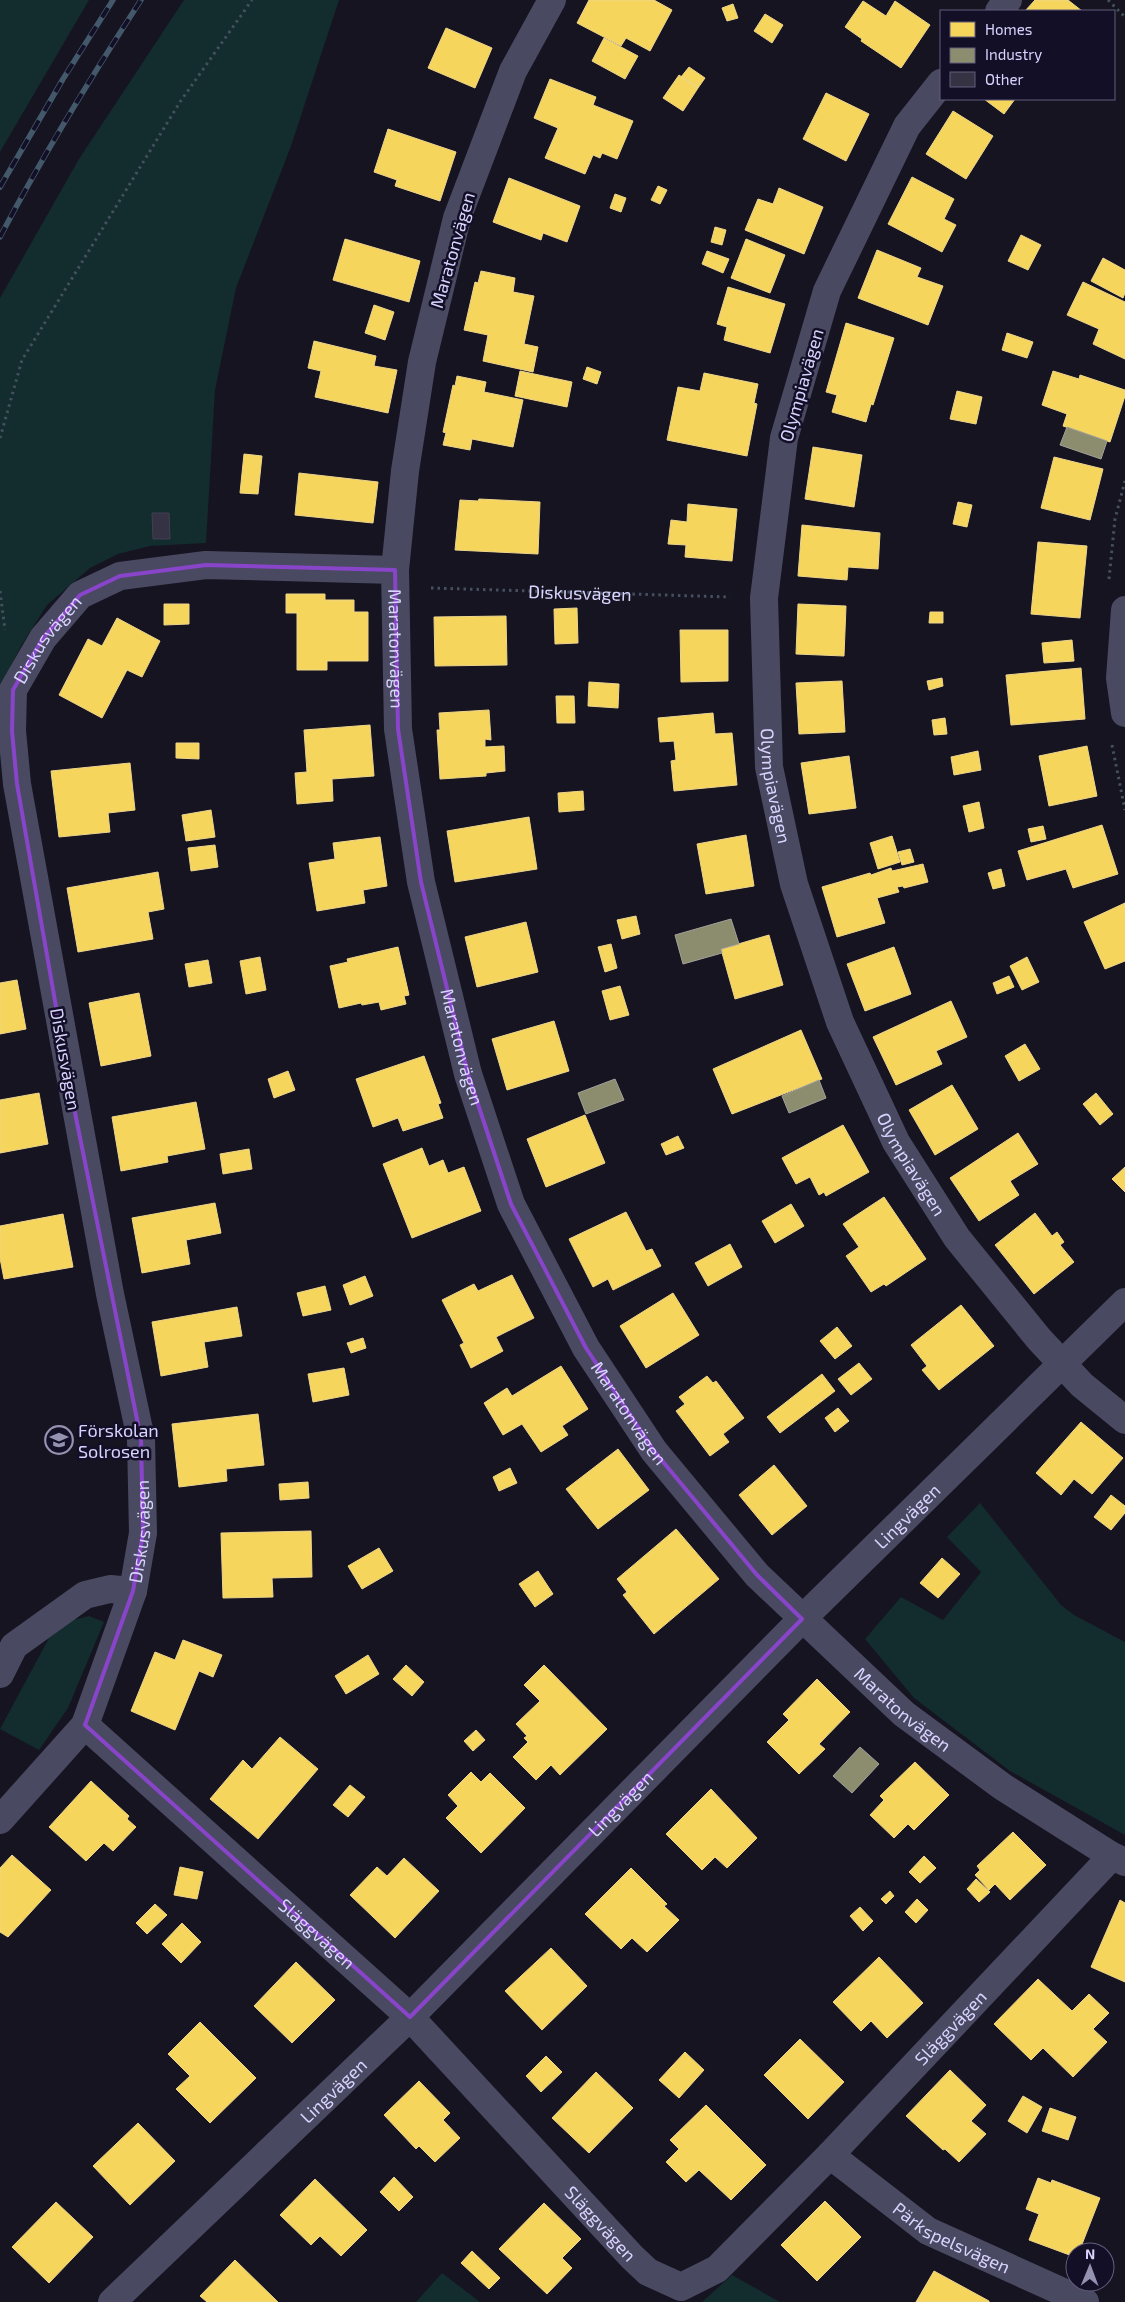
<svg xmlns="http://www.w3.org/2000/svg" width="1125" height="2302" font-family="'Exo 2',sans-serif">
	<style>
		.green { fill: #132c2d }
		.homes { fill: #f6d55c; stroke: #edd58d }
		.industry { fill: #8c8c6e; stroke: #a3a29a }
		.building { fill: #343243; stroke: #433f54 }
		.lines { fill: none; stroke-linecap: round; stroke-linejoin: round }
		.path { stroke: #44505f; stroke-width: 3; stroke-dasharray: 2.5 4; stroke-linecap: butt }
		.minor { stroke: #4a4962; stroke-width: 28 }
		.rail-casing { stroke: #43596b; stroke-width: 5.5 }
		.rail { stroke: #130f26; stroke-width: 4; stroke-dasharray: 11; stroke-linecap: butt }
		.marked { fill: none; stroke: #8945c9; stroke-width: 4; stroke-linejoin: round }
		.labels { text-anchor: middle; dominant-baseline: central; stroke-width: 5; stroke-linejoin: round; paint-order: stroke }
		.street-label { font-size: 18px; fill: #d9d4ff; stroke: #130f26 }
		.poi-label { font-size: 18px; fill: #d9d4ff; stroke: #130f26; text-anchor: start }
	</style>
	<rect width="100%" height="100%" fill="#161421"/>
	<path class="green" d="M0,0H89L0,152Z
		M184,0H339L291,146L236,288L215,390L206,543L150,546L118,554L90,568L47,605L21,646L3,682L0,708V298L79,159Z
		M980,1503L1061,1605L1074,1615L1125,1642V1835L1010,1771L914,1698L865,1639L901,1597L943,1620L981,1572L947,1537Z
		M89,1616L104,1622L68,1708L39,1750L0,1729L49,1638L73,1620Z
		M442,2273L480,2302H416Z
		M732,2275L780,2302H702Z"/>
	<path class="homes" d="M589,0H654L672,10L650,51L626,38L621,46L577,23Z
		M1035,0H1068L1082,11H1025Z
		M863,1L886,16L895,1L930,25L901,68L861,41L862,39L845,27Z
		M733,4L738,18L727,21L722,8Z
		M765,14L783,25L772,43L754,31Z
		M446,28L492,48L475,88L428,68Z
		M604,38L638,56L625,79L592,61Z
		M689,67L705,78L698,88L681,77Z
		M679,75L698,88L683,111L663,98Z
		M550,79L596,97L593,105L633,121L617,159L602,153L600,158L593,155L585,174L545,158L558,128L534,118Z
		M826,93L869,114L846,161L803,139Z
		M984,99H1015L1004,114Z
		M953,111L993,136L966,179L926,154Z
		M388,129L456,152L440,201L395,186L397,180L374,172Z
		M912,177L954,199L944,219L956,225L942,252L888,224Z
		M509,178L580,206L567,242L543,233L541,240L493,222Z
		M658,186L667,190L660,204L651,200Z
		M779,188L823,207L804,254L745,230L758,199L773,204Z
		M615,194L626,198L621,212L610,208Z
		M715,227L726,230L722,245L711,242Z
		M1021,235L1041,245L1028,270L1008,261Z
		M345,239L420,261L409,302L333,280Z
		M746,239L785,255L770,293L731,278Z
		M877,250L921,268L917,277L943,286L928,325L858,298Z
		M707,251L729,259L723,273L702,264Z
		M1103,258L1125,270V293L1123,298L1091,281Z
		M481,271L515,278L513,292L534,296L524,344L538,347L533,372L483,361L488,335L464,330L475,282L478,283Z
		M1083,282L1125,302V359L1093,344L1099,329L1067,315Z
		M728,287L785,304L770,353L724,340L727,327L717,324Z
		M374,305L394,312L385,340L365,333Z
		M846,323L894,338L873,405L871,404L866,422L832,412L837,395L826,392Z
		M1007,333L1033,342L1027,358L1002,350Z
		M314,341L376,356L374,366L397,370L388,413L315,397L321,371L308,368Z
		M587,367L601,372L597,384L583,379Z
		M520,371L572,382L567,407L515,396Z
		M1053,371L1079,379L1080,375L1125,390V396L1110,442L1063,426L1067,414L1042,405Z
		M704,373L758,384L754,403L757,404L747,456L667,440L678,387L700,391Z
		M457,376L486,382L484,392L523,400L513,447L472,439L470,450L443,445L446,433L443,432L453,385L455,386Z
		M957,391L982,397L976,424L950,419Z
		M813,447L862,455L854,507L805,499Z
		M244,454L262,456L258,494L240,493Z
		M1054,457L1103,469L1090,520L1041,508Z
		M299,473L378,482L373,523L295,515Z
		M479,499L540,502L538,554L455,550L460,500L478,501Z
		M958,502L972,505L967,527L953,524Z
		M688,504L737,509L732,561L685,557L686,545L668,544L671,520L687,522Z
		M802,525L880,533L878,569L848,567L847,580L798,576Z
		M1038,542L1087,546L1080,618L1031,614Z
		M286,594H325V600H354V612H368V661H327V670H297V613H286Z
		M164,604H189V624L164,625Z
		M798,604L846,606L844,656L796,654Z
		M577,608L578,643L555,644L554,609Z
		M930,612H943V623H929Z
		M506,616L507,665L435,666L434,617Z
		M117,618L160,641L142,677L127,670L102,718L59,695L88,639L102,646Z
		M680,630H728V681L681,682Z
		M1072,640L1074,661L1044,663L1042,643Z
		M1081,668L1085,719L1011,725L1006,675Z
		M942,678L943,686L929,690L927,681Z
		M842,681L845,732L799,734L796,683Z
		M589,682L619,684L618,708L588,706Z
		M556,696H574L575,723H557Z
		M489,710L491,740L485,739V747L504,746L505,771L486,773V776L440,779L437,730H440L439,713Z
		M713,713L715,734L732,733L737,785L674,791L671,761L676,760L674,741L660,742L658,718Z
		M945,718L947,734L934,735L932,720Z
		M370,725L374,776L332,779L333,801L297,804L295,773L307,772L304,730Z
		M176,743H199V759L176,758Z
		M1087,746L1097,796L1049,806L1039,756Z
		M978,751L981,770L954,775L951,757Z
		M849,756L856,808L809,814L801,763Z
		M130,763L135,810L108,813L110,832L59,837L51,771Z
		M583,791L584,810L559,812L558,793Z
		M979,802L984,828L969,832L963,806Z
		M211,810L215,837L186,841L182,815Z
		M529,817L537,869L455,882L447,831Z
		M1102,825L1118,874L1073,888L1066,869L1027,880L1018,851Z
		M1043,826L1046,839L1031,842L1028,829Z
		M746,835L754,886L706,894L697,844Z
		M892,836L900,862L878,869L870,843Z
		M380,837L387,886L363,890L365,903L317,911L309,863L335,859L333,843Z
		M215,845L218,867L191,871L188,848Z
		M910,849L914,862L902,865L898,852Z
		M923,864L928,882L904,888L903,886L897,887L899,892L877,898L885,923L837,937L822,887L870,873L871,875L891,868L892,871Z
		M1001,869L1005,886L993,889L988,873Z
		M158,872L164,909L148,912L153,939L78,952L67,888Z
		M1125,903V961L1105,969L1084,922Z
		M636,916L640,934L622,939L617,920Z
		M526,922L538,972L477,987L465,937Z
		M769,935L783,985L735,999L721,949Z
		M611,944L617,968L605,972L598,947Z
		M398,947L409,995L404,996L406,1004L381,1010L379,1002L362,1005L361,1003L339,1008L330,966L348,962L347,959Z
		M894,947L911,994L865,1011L847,964Z
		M260,957L266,990L246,994L240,961Z
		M1027,957L1039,982L1022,990L1010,966Z
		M208,960L212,983L189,987L185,964Z
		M1009,976L1014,987L997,994L993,983Z
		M17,980L26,1029L0,1034V983Z
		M620,986L629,1015L610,1020L602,991Z
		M139,993L151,1056L101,1066L89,1003Z
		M951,1001L967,1037L936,1051L942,1064L896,1085L873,1037Z
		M554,1021L569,1071L507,1090L492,1039Z
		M801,1030L822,1079L732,1114L713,1069Z
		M1025,1044L1040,1069L1019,1081L1005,1056Z
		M424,1056L441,1103L438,1104L443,1118L403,1131L398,1118L373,1127L356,1079Z
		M288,1071L295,1090L274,1098L268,1079Z
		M952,1085L978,1129L935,1155L909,1110Z
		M39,1093L48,1144L0,1153V1100Z
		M1096,1093L1113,1114L1100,1125L1083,1104Z
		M196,1102L205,1149L167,1156L168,1162L121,1171L112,1117Z
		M585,1115L605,1163L546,1187L527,1139Z
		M843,1125L869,1172L826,1196L824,1192L819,1195L810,1177L796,1184L782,1158Z
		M1018,1133L1038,1164L1010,1181L1019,1195L979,1221L950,1178Z
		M678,1136L684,1148L666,1155L661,1144Z
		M422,1148L429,1166L443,1160L448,1173L464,1167L481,1211L412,1238L383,1164Z
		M249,1149L252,1169L223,1174L220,1154Z
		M1125,1167V1192L1112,1179Z
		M884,1197L926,1259L886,1286L884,1284L871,1292L846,1256L859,1247L843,1224Z
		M215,1203L221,1233L186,1240L190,1264L142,1273L132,1218Z
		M791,1204L804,1226L775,1243L762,1221Z
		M626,1212L646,1251L652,1249L661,1266L613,1290L608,1279L593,1287L569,1239Z
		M1035,1213L1052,1236L1057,1232L1064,1242L1060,1245L1074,1262L1034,1294L995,1245Z
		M63,1214L73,1267L4,1279L0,1258V1226Z
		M730,1244L742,1267L708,1286L695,1263Z
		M512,1275L534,1318L496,1337L503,1351L471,1368L460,1345L464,1343L442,1300L474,1284L478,1291Z
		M365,1276L373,1296L350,1305L343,1285Z
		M325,1286L331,1310L303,1316L297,1293Z
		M673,1293L699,1335L646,1368L620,1326Z
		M961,1305L994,1346L939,1390L922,1370L927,1366L911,1345Z
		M237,1307L242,1336L204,1342L208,1367L161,1376L152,1322Z
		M837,1327L852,1346L835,1359L820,1341Z
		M363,1338L366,1348L351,1353L347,1343Z
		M859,1363L872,1379L851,1395L838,1379Z
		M561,1366L588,1409L562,1426L568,1435L541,1452L522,1424L503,1435L484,1403L507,1388L512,1396Z
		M344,1368L349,1395L313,1402L308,1374Z
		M822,1374L835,1391L780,1433L767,1417Z
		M707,1376L713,1383L716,1381L744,1418L723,1434L729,1442L710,1456L676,1411L685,1404L679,1397Z
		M838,1408L849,1421L835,1432L825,1418Z
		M258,1414L264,1465L226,1469L227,1481L179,1487L172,1424Z
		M1081,1422L1123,1458L1092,1494L1074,1479L1061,1495L1036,1473Z
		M618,1449L649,1490L598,1529L566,1489Z
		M774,1465L807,1506L772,1535L739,1495Z
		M510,1468L517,1483L499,1491L493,1477Z
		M308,1482L309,1498L280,1500L279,1484Z
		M1111,1495L1125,1506V1513L1111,1530L1094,1517Z
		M676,1529L719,1579L654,1634L623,1595L627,1592L617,1579Z
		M311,1531L312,1577L272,1578L273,1597L223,1598L221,1533Z
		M379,1548L393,1571L362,1589L348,1566Z
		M942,1558L960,1574L938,1598L920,1583Z
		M538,1571L553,1594L535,1607L519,1584Z
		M183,1640L222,1655L213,1677L199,1671L175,1730L131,1711L155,1652L175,1660Z
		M368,1655L379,1674L346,1694L335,1676Z
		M406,1665L424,1682L412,1696L393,1679Z
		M544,1665L607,1729L560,1775L551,1765L536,1780L513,1757L528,1742L524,1738L527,1736L516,1724L540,1701L524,1685Z
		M817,1679L850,1712L819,1744L825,1749L799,1774L767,1742L789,1720L783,1714Z
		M476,1730L485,1740L473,1751L464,1741Z
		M280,1737L318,1769L258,1839L210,1799L243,1760L252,1769Z
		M915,1762L949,1795L914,1830L908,1824L894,1838L870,1815L884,1800L880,1796Z
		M471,1772L481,1782L490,1773L525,1808L481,1853L446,1818L458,1806L448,1795Z
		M91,1781L129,1816L127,1819L136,1827L113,1851L104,1843L86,1861L49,1827Z
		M350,1785L365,1797L348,1817L333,1805Z
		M711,1789L757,1838L727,1868L715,1857L702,1870L666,1834Z
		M1013,1832L1046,1865L1010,1900L995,1884L989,1890L975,1875L980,1870L977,1866Z
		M12,1855L51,1890L8,1937L0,1932V1868Z
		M924,1856L936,1868L920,1883L909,1872Z
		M404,1858L439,1891L395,1938L350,1895L377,1867L387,1876Z
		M180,1867L203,1872L197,1899L174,1895Z
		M631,1868L667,1904L664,1906L679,1920L647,1952L632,1938L621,1949L585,1914Z
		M976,1879L990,1892L979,1902L967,1889Z
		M890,1891L894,1896L886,1904L881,1899Z
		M917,1899L928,1910L916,1923L905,1912Z
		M1120,1900L1125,1903V1982L1091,1967Z
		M155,1904L167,1915L147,1934L136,1923Z
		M860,1907L873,1921L863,1931L850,1916Z
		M182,1923L201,1942L181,1963L162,1944Z
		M551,1948L587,1986L542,2030L505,1991Z
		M879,1957L923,2003L887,2038L871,2021L861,2031L833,2002Z
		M296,1962L335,2000L292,2043L254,2006Z
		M1038,1979L1072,2011L1089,1994L1109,2013L1093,2029L1107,2042L1073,2077L1043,2048L1031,2060L994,2024Z
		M200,2022L256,2078L210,2123L176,2089L190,2076L168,2054Z
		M800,2039L844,2082L808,2119L764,2075Z
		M685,2052L704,2070L679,2098L659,2080Z
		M546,2056L562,2072L541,2092L526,2076Z
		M950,2070L986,2105L971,2121L986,2134L959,2162L945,2149L943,2150L906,2116Z
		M596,2072L633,2108L589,2153L552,2118Z
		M419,2081L450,2113L443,2120L460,2138L435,2162L419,2146L416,2149L384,2115Z
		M1023,2096L1042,2107L1027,2133L1008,2121Z
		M706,2105L766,2165L731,2200L699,2170L686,2182L666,2162L679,2149L670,2140Z
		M1050,2108L1076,2117L1068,2140L1042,2131Z
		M138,2123L175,2161L130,2205L93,2166Z
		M394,2177L413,2197L399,2211L380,2192Z
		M1038,2178L1051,2183L1052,2180L1100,2198L1079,2252H1075V2257L1029,2240L1039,2214L1026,2209Z
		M315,2179L367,2230L341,2256L320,2236L311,2245L280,2215Z
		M825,2201L861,2237L817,2281L781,2245Z
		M56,2202L93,2237L49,2283L12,2247Z
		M544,2203L581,2239L562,2258L572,2268L547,2294L499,2249Z
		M472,2251L500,2278L489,2289L461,2263Z
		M235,2260L278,2302H207L200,2296Z
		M934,2271L989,2301V2302H916Z"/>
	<path class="industry" d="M1067,427L1107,441L1101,459L1060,445Z
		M731,919L739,944L721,949L722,953L683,964L675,935Z
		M615,1079L624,1100L586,1114L578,1093Z
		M819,1080L826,1098L789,1113L782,1096Z
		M860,1747L879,1764L852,1793L833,1776Z"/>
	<path class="building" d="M152,513H169L170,539H153Z"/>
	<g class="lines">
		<g class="path">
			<path d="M1108,0L1125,17"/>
			<path d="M0,438L22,360L180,102L252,0"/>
			<path d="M1109,579L1115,519L1125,481"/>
			<path id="s1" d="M431,588L730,597"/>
			<path d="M0,591L5,630"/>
			<path d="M1112,745L1125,810"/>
		</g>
		<g class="minor">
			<path id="s2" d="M552,0L513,71L457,218L422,362L405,471L395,570L398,729L421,882L468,1074L511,1204L586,1348L654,1451L757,1575L904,1714L1003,1787L1112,1856L1125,1862"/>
			<path d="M999,11L1008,0"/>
			<path id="s3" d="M941,83L907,126L827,291L784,438L764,598L769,767L794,884L840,1022L896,1142L957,1238L1039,1339L1082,1385L1125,1420"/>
			<path d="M1125,610L1120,678L1125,713"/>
			<path d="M0,1674L14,1646L85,1595L110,1589L133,1591"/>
			<path id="s4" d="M85,1725L410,2017L632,2257L648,2272L681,2287L717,2269L830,2155L1112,1856"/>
			<path id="s5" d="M0,1820L85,1725L133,1591L143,1533L141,1439L110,1294L17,784L12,731L13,690L43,638L80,595L120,576L206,565L395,570"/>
			<path id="s6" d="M830,2155L928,2231L1085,2302"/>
			<path id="s7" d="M112,2302L410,2017L802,1619L1125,1302"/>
		</g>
		<defs>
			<path id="rail" d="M0,187L63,79L113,0
				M0,237C43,155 91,77 141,0"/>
		</defs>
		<use href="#rail" class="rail-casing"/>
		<use href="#rail" class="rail"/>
	</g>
	<path class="marked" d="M206,565L395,570L398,729L421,882L468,1074L511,1204L586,1348L654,1451L757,1575L802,1619L410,2017L85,1725L133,1591L143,1533L141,1439L72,1098L17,784L12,731L13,690L43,638L80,595L120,576Z"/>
	<defs>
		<symbol id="school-ring" viewBox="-11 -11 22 22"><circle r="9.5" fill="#130f26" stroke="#9591b1" stroke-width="1.5"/><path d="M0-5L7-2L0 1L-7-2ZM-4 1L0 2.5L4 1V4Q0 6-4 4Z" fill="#9591b1"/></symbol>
	</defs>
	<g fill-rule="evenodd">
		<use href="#school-ring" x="43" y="1424" width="32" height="32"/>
	</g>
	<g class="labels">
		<g class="street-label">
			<text transform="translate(452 250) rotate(-74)">Maratonvägen</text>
			<text transform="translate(801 385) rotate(-74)">Olympiavägen</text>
			<text stroke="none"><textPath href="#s1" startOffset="149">Diskusvägen</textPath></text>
			<text stroke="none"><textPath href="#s5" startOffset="1245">Diskusvägen</textPath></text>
			<text stroke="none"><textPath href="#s2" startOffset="675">Maratonvägen</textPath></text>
			<text stroke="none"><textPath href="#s3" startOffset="741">Olympiavägen</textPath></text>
			<text stroke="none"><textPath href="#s2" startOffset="1080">Maratonvägen</textPath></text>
			<text transform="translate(66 1059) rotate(80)">Diskusvägen</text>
			<text stroke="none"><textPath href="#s3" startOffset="1146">Olympiavägen</textPath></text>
			<text stroke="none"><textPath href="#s2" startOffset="1485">Maratonvägen</textPath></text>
			<text stroke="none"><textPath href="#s7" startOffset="1118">Lingvägen</textPath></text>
			<text stroke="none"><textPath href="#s5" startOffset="330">Diskusvägen</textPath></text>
			<text stroke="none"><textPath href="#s2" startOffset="1890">Maratonvägen</textPath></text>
			<text stroke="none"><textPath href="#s7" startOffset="712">Lingvägen</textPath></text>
			<text stroke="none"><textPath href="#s4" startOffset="312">Släggvägen</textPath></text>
			<text stroke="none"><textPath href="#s4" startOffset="1198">Släggvägen</textPath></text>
			<text stroke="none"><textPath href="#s7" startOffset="306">Lingvägen</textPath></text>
			<text stroke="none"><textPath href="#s4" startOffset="718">Släggvägen</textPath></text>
			<text stroke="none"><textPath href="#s6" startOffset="148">Pärkspelsvägen</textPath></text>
		</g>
		<g class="poi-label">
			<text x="78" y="1430">Förskolan<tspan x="78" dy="21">Solrosen</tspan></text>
		</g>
	</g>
	<rect x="940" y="10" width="175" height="90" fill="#130f26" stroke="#625e7d"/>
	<rect x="950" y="22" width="25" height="15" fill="#f6d55c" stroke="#625e7d"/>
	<text x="985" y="35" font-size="15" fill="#d9d4ff">Homes</text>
	<rect x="950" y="48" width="25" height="15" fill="#8c8c6e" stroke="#625e7d"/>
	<text x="985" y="60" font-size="15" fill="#d9d4ff">Industry</text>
	<rect x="950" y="72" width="25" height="15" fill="#343243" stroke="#625e7d"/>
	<text x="985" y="85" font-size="15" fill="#d9d4ff">Other</text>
	<g transform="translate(1090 2267) rotate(1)"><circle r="24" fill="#130f26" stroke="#625e7d"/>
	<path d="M0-4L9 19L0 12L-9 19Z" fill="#9591b1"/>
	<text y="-8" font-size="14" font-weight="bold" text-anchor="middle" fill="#d9d4ff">N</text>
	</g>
</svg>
